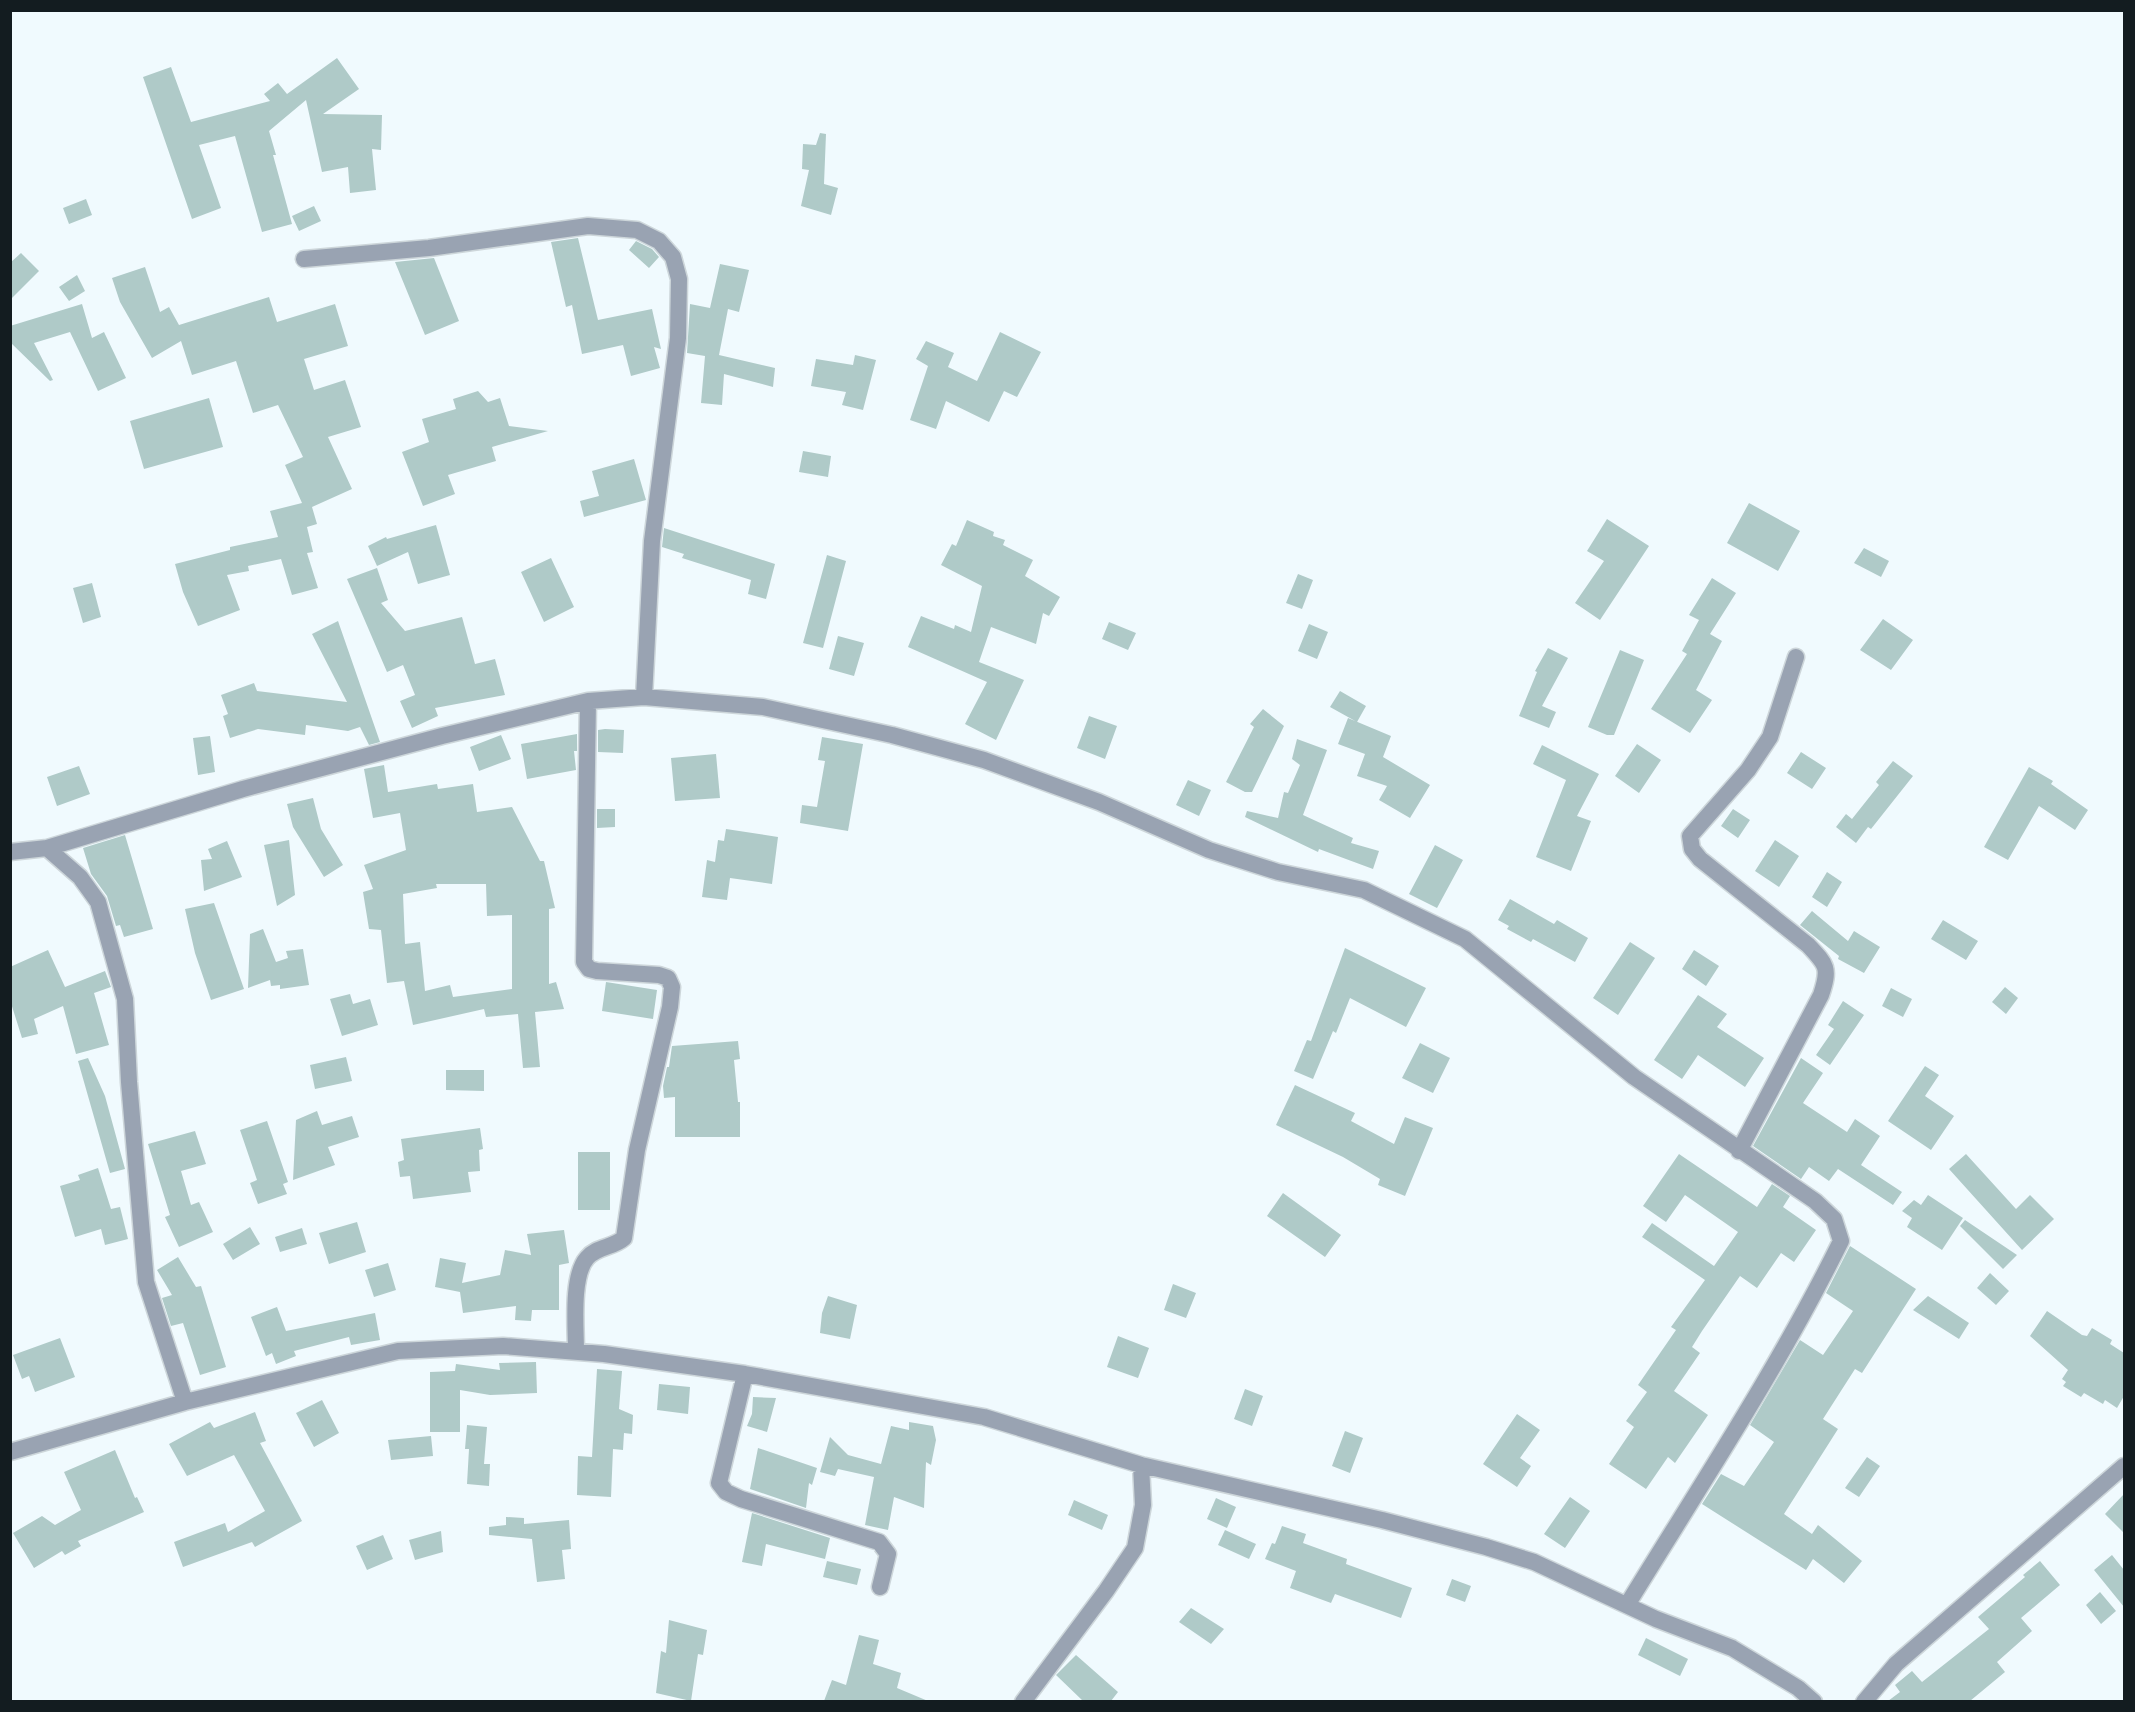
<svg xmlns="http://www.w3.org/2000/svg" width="2135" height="1712" font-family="Helvetica,sans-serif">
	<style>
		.building { fill: #afcac8; fill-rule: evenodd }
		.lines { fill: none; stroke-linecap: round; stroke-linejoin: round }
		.minor-casing { stroke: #cdd6da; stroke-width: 19 }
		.minor { stroke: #99a3b2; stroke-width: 16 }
	</style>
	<rect width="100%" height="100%" fill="#f0fafe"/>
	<path class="building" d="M337,58L359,89L323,114L382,115L381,150L372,149L376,190L350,193L348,167L322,172L306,100L269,131L276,155H273L292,224L262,232L235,136L199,145L221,208L192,219L143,77L171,67L191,122L270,101L264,94L278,83L287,94Z
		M820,133L826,134L824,184L838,188L831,215L801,206L809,170L802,169L803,144L816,145Z
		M86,199L92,215L69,224L63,208Z
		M314,206L321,221L299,231L292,216Z
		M578,238L598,320L652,309L661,349L654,347L660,368L631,376L623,345L582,354L572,305L566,307L551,242Z
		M636,241L652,249L659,257L649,268L629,250Z
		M21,253L39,271L10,300V263Z
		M434,258L459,321L425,335L395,262Z
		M720,264L749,270L739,312L728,309L719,355L775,368L773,387L724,374L722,405L701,403L705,356L687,353L690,304L710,308Z
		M145,267L160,312L169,307L179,325L269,297L277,322L335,304L348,346L304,359L314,390L345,380L361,427L328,437L352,489L312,507L317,524L307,527L313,552L307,553L318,588L292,595L281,559L248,566L249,571L227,575L240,610L198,626L183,592L175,564L230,550V547L278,537L270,511L302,503L285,465L303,457L278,405L253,413L236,361L192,375L181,341L152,358L120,302L112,278Z
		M77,275L85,291L69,301L59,287Z
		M82,304L92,338L104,332L126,378L98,391L70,332L34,343L53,380L50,381L10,342V326Z
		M1000,332L1041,352L1017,397L1004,391L989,422L946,401L936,429L910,420L928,366L916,359L926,341L954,353L948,367L977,381Z
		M855,355L876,360L863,410L842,405L846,392L811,386L816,359L853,365Z
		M478,391L488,402L500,398L509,426L548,431L492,447L496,461L448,475L455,494L423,506L402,452L429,442L422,419L456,409L453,399Z
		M209,398L223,447L144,469L130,421Z
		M803,451L831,456L828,477L799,472Z
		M634,459L646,500L584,517L580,501L599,496L592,471Z
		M1749,503L1800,531L1778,571L1727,543Z
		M1607,519L1649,546L1600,620L1575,603L1604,561L1587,551Z
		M967,520L994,532L993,536L1005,540L1003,545L1033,560L1025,576L1060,597L1049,616L1043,613L1036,644L991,627L979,662L1024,680L996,740L965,724L987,682L908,647L921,616L954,629L955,625L971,632L982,586L941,565L952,544L956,546Z
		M436,525L450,575L418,584L408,552L377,566L368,546L386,537L387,539Z
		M664,528L775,564L766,599L748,594L751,580L682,558L684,554L662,547Z
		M1864,548L1889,561L1881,577L1854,563Z
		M827,555L846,561L823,648L803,643Z
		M551,558L574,607L544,622L521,572Z
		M377,568L388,600L381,603L405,631L462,617L475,664L495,659L505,695L435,708L438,716L412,728L400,701L415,695L403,665L387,672L347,579Z
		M1298,574L1313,580L1302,609L1286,603Z
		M1712,578L1736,593L1710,634L1722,641L1696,690L1712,700L1690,733L1651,709L1687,654L1682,651L1699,620L1689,615Z
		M92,583L101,617L83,623L73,588Z
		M1883,619L1913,640L1891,670L1860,650Z
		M338,621L380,742L369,745L360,727L348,731L306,725L305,735L258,729L230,738L223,716L228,714L221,695L254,683L257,691L347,702L312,634Z
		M1109,622L1136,633L1128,650L1102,639Z
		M1309,624L1328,632L1317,659L1298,651Z
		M838,636L864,643L854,676L829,669Z
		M1548,648L1568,658L1542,706L1556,712L1549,728L1519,716L1537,672L1535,671Z
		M1620,650L1644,660L1614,735H1607L1588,727Z
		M1340,691L1366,706L1357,722L1330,707Z
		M1263,709L1284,726L1252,792H1245L1226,782L1254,727L1250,724Z
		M1089,716L1117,726L1105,759L1077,748Z
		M1348,718L1391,736L1383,757L1430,785L1410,818L1379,800L1387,786L1357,776L1365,754L1338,744Z
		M605,729L624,730L623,753L598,752V730Z
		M577,734V751H574L576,770L527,779L521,744Z
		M501,735L511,759L479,771L470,747Z
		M210,736L215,772L198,775L193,738Z
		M822,737L863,744L848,831L800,823L802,805L817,807L825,761L818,760Z
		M1297,739L1327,750L1303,815L1353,838L1351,843L1379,851L1373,869L1319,849L1318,852L1245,817L1247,811L1278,818L1284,792L1288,793L1300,765L1292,759Z
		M1637,744L1661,760L1639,793L1615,776Z
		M1542,745L1599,774L1577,816L1591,821L1571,871L1536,857L1566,780L1533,764Z
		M1801,752L1826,768L1812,789L1787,773Z
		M716,754L720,798L675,801L671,758Z
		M1893,761L1913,776L1871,829L1868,827L1856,843L1836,827L1846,814L1852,819L1879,785L1876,782Z
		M384,765L388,792L437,784L438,789L473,784L477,812L512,807L540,861H544L555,908L549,909V984L556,982L564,1009L535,1012L540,1067L523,1068L518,1014L486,1017L484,1009L413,1025L404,981L387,983L381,930L369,929L363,892L373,889L364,865L406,850L400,813L373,818L364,769ZM436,884H486L487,916L512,915V989L453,997L450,985L425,991L420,942L405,944L403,894L437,888Z
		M79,766L90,794L57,806L47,777Z
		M2029,767L2053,781L2051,784L2088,810L2075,830L2039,806L2008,860L1984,847Z
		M1188,780L1211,790L1199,816L1176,805Z
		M313,798L321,829L343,865L324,877L293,827L287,804Z
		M597,809H615V827L597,828Z
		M1733,809L1750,820L1738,838L1721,826Z
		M726,829L778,837L772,884L730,878L727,900L702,897L707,860L715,862L718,840L724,841Z
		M125,835L153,929L124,937L120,925L116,926L107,896L91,874L83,848Z
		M289,840L295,895L277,906L264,845Z
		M1775,840L1799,856L1779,887L1755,871Z
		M227,841L242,877L204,891L201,860L212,859L208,849Z
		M1435,845L1463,860L1437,908L1409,894Z
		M1827,872L1842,882L1827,907L1812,897Z
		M1510,899L1554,924L1557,920L1588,938L1575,962L1533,939L1531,942L1507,929L1509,926L1498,920Z
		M214,903L244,989L211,1000L195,953L185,909Z
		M1812,911L1848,941L1854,931L1880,947L1864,973L1838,959L1839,956L1800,925Z
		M1943,920L1978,941L1966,960L1931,939Z
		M263,929L276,962L288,958L286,951L303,949L309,985L280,989V985L271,986L270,980L248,988L250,934Z
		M1630,942L1655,958L1618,1015L1593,998Z
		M1345,948L1426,988L1406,1027L1350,998L1336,1033L1333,1031L1313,1079L1294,1071L1307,1040L1311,1041Z
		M48,950L65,987L105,971L111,987L94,993L109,1045L76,1054L63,1006L34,1019L38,1034L22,1038L10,1000V967Z
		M1694,950L1719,966L1706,986L1682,969Z
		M606,982L657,990L653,1019L602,1011Z
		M2005,987L2018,998L2006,1014L1992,1002Z
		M1891,988L1912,999L1903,1017L1882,1006Z
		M350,994L353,1004L370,999L378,1025L342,1036L330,999Z
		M1698,995L1727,1014L1717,1027L1764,1058L1745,1087L1698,1055L1682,1079L1654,1060Z
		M1843,1001L1864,1015L1830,1065L1816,1055L1834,1029L1828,1025Z
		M738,1041L740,1059L734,1060L738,1102H740V1137H675V1097L664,1098L663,1086L667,1067H669L672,1046Z
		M1420,1043L1450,1058L1433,1093L1402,1078Z
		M346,1057L352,1081L315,1089L310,1065Z
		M88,1058L105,1096L125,1169L110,1173L78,1061Z
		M1801,1058L1823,1073L1803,1103L1847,1132L1855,1119L1880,1136L1861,1165L1902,1192L1893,1205L1838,1169L1829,1181L1809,1167L1801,1179L1753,1146Z
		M1925,1066L1939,1075L1925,1096L1954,1116L1931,1150L1888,1121Z
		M446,1070H484V1091L446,1090Z
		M1295,1085L1355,1113L1351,1121L1394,1144L1405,1117L1433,1128L1405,1196L1378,1185L1380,1179L1343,1157L1276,1125Z
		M317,1111L322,1125L352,1116L359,1137L328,1147L335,1165L293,1180L296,1120Z
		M267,1121L288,1182L283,1184L287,1194L258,1204L250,1183L257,1180L240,1130Z
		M480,1128L483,1149L479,1150L480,1171L468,1172L471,1192L413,1199L410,1176L400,1177L398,1162L404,1160L401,1139Z
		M195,1131L206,1164L181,1171L191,1205L199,1202L213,1232L179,1247L165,1217L170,1215L148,1144Z
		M578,1152H610V1210H578Z
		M1679,1154L1757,1207L1772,1184L1790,1196L1783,1207L1816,1230L1794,1262L1781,1253L1757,1288L1740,1276L1702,1331L1692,1347L1700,1353L1674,1391L1708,1415L1675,1463L1668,1457L1646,1489L1609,1464L1634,1427L1626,1421L1647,1392L1638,1385L1676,1330L1671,1327L1705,1280L1642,1237L1652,1223L1714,1266L1738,1232L1685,1195L1666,1222L1643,1206Z
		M1966,1154L2016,1209L2030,1195L2054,1219L2022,1250L1949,1169Z
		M98,1168L111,1209L120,1207L128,1239L105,1245L101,1229L75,1237L60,1186L80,1180L78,1175Z
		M1283,1193L1341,1235L1325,1257L1267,1216Z
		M1928,1195L1963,1218L1942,1250L1907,1227L1912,1218L1902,1211L1914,1200L1921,1205Z
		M1965,1220L2017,1255L2003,1269L1960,1226Z
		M357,1222L366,1252L329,1264L319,1233Z
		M250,1227L260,1244L233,1260L223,1244Z
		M302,1228L307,1244L280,1252L275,1237Z
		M564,1230L569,1263L559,1265V1310H532L531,1321L515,1320L516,1306L463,1313L460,1292L435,1287L440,1258L466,1263L462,1283L500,1275L505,1250L531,1255L527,1234Z
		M1850,1246L1916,1289L1862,1373L1855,1369L1823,1419L1838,1429L1784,1514L1812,1534L1818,1525L1862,1561L1844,1583L1813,1559L1806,1570L1702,1504L1721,1474L1744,1486L1774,1442L1750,1425L1800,1340L1823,1355L1853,1311L1826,1293Z
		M178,1257L196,1287L201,1286L226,1367L200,1375L183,1323L171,1326L162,1298L172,1295L157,1270Z
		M388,1263L396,1290L374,1297L365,1270Z
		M1990,1273L2009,1291L1996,1305L1977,1288Z
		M1173,1284L1196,1293L1186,1318L1164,1310Z
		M828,1296L857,1305L850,1339L820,1333L822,1313Z
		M1928,1296L1969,1323L1959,1339L1913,1310Z
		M277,1307L286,1331L375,1313L380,1340L351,1345L349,1337L294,1351L296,1356L276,1364L272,1353L266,1356L251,1317Z
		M2047,1311L2082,1335L2087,1336L2092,1328L2112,1340L2110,1344L2124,1353V1396L2117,1408L2105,1400L2103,1404L2084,1393L2081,1397L2063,1386L2066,1382L2062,1379L2068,1370L2030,1336Z
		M1118,1336L1149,1348L1138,1378L1107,1367Z
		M60,1338L75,1377L35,1392L29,1376L22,1379L13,1355Z
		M536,1362L537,1393L490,1395L460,1390V1432H430V1372L455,1371L456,1364L500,1370L499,1363Z
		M597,1369L622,1371L619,1409L633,1415L632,1434L624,1433L623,1450L613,1449L611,1497L577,1495L578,1456L592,1457Z
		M659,1384L690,1387L688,1414L657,1410Z
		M1245,1389L1263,1396L1252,1426L1234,1419Z
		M753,1397L776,1398L767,1432L747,1426L752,1414Z
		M322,1400L339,1433L314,1447L296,1413Z
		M255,1412L266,1441L260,1443L302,1521L255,1547L252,1542L183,1567L174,1542L225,1523L228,1532L265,1511L234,1455L187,1476L169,1444L210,1422L214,1428Z
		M1517,1414L1540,1430L1520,1458L1531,1466L1517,1487L1483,1464Z
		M909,1422L933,1426L936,1440L931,1465L926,1462L924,1508L894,1497L888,1530L865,1525L874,1477L838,1469L835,1476L820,1472L830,1437L848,1455L881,1464L891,1426L909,1430Z
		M467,1425L487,1427L484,1464H490L489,1486L467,1484L469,1449H465Z
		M1345,1431L1363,1438L1350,1473L1332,1466Z
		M431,1436L433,1456L391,1460L388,1440Z
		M758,1448L817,1468L812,1485L809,1483L806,1508L750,1489Z
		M115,1450L135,1498L137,1497L144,1512L78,1541L81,1546L65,1555L62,1551L34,1568L13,1533L42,1516L55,1525L81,1510L64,1472Z
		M1867,1457L1880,1466L1859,1497L1845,1488Z
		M2124,1494V1533L2105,1514Z
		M1570,1497L1590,1511L1565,1548L1544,1534Z
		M1216,1498L1236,1507L1227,1528L1207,1519Z
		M1074,1500L1108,1515L1102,1530L1068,1515Z
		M752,1513L830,1538L825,1559L766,1544L762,1566L742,1562Z
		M506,1517L524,1518V1524L569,1520L571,1549L562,1550L565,1579L537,1582L532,1539L489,1535V1527L506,1525Z
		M1282,1526L1306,1534L1303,1543L1347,1559L1346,1564L1412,1588L1401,1618L1335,1594L1331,1603L1290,1588L1296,1571L1265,1559L1272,1543L1275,1544Z
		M1225,1530L1256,1544L1249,1559L1218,1545Z
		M441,1531L443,1552L415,1560L409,1540Z
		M383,1535L393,1559L367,1570L356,1546Z
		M2112,1555L2124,1570V1607L2094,1570Z
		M827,1561L861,1569L857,1585L823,1577Z
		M2040,1561L2060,1585L2021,1618L2032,1631L1997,1662L2005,1672L1970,1701H1888L1900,1692L1895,1685L1912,1671L1922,1682L1989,1629L1978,1617L2025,1577L2023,1575Z
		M1452,1579L1471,1586L1465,1602L1446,1595Z
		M2100,1592L2116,1611L2101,1624L2086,1605Z
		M1191,1608L1224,1629L1211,1644L1179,1622Z
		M669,1620L707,1630L703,1655L698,1654L691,1701L656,1693L661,1651L666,1653Z
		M859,1635L879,1640L873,1664L901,1673L897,1688L928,1701H824L832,1680L846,1685Z
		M1646,1638L1688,1659L1680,1676L1638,1655Z
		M1076,1655L1118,1692L1111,1701H1083L1056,1675Z"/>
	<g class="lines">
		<defs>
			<path id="minor" d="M304,259L429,248L588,226L637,230L659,241L673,257L679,279L678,338L652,541L644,697
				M47,848L80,877L98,902L125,999L129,1082L146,1282L185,1402
				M10,852L47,848L243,789L442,736L588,701L644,697L763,707L892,735L984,760L1099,802L1209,850L1278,872L1364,890L1465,939L1634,1077L1815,1201L1834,1219L1841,1241C1779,1367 1700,1486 1627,1605
				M1739,1151L1821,995C1830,968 1827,965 1808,945L1700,859L1692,849L1690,836L1748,770L1770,737L1796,657
				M576,1351C576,1328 571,1276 587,1258C597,1246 613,1248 624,1238L637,1150L670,1007L672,987L668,978L659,975L597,971L589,969L584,962L588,701
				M745,1374L719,1483L726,1492L741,1499L879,1542L888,1554L880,1587
				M10,1452L185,1402L398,1351L503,1346L604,1354L745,1374L984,1417L1141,1465L1382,1520L1486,1547L1534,1562L1656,1619L1732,1648L1798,1688L1814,1702
				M1023,1702L1106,1591L1135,1548L1143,1505L1141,1465
				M1864,1702L1896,1664L2124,1466"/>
		</defs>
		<use href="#minor" class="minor-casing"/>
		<use href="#minor" class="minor"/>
	</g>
	<rect width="2135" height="1712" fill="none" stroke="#131c20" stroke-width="24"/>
</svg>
